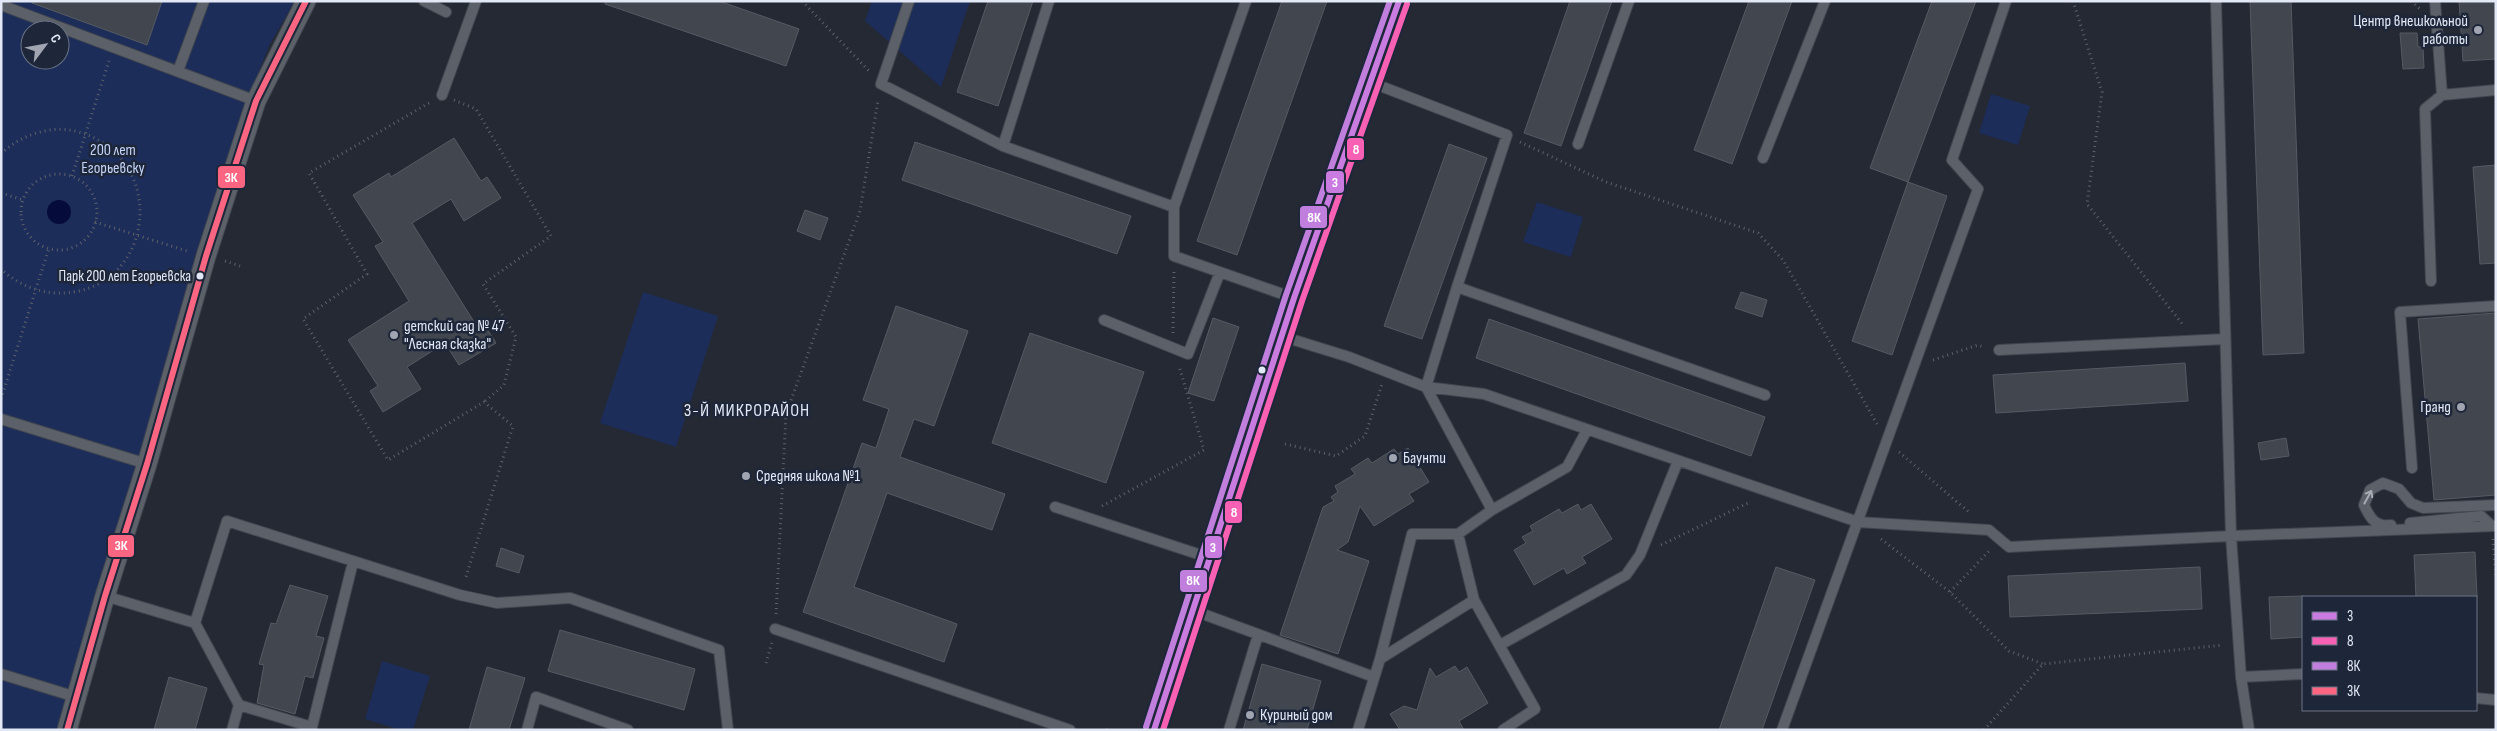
<svg xmlns="http://www.w3.org/2000/svg" width="2497" height="731" font-family="'Sofia Sans Condensed',sans-serif">
	<style>
		.green { fill: #1d2d59; fill-rule: evenodd }
		.water { fill: #050c3b }
		.building { fill: #41464f; stroke: #565a63 }
		.lines { fill: none; stroke-linecap: round; stroke-linejoin: round }
		.service-casing { stroke: #41464f; stroke-width: 12 }
		.minor-casing { stroke: #41464f; stroke-width: 21 }
		.tertiary-casing { stroke: #41464f; stroke-width: 26 }
		.path { stroke: #5d616a; stroke-width: 3; stroke-dasharray: 1 4; stroke-linecap: butt }
		.service { stroke: #5c6069; stroke-width: 10 }
		.minor { stroke: #5c6069; stroke-width: 19 }
		.tertiary { stroke: #5c6069; stroke-width: 24 }
		.bus-1-casing { stroke: #1e273a; stroke-width: 10 }
		.bus-2-casing { stroke: #1e273a; stroke-width: 10 }
		.bus-3-casing { stroke: #1e273a; stroke-width: 10 }
		.bus-4-casing { stroke: #1e273a; stroke-width: 10 }
		.bus-1 { stroke: #c97be0; stroke-width: 6 }
		.bus-2 { stroke: #f860b3; stroke-width: 6 }
		.bus-3 { stroke: #c07fdc; stroke-width: 6 }
		.bus-4 { stroke: #fa6682; stroke-width: 6 }
		.oneway { stroke: #a6abb6 }
		.poi-dot { fill: #a0a5b1; stroke: #1e273a; stroke-width: 2 }
		.bus-dot { fill: #e2e8f5; stroke: #1e273a; stroke-width: 2 }
		.labels { text-anchor: middle; dominant-baseline: central; stroke-width: 5; stroke-linejoin: round; paint-order: stroke }
		.bus-label { font-size: 15px; fill: #e2e8f5; stroke: #1e273a; text-anchor: end }
		.poi-label { font-size: 16px; fill: #e2e8f5; stroke: #1e273a; text-anchor: start }
		.park-label { font-size: 16px; fill: #c4d4f7; stroke: #1e273a }
		.neighbourhood-label { font-size: 18px; letter-spacing: 1px; fill: #e2e8f5; stroke: #1e273a }
		.line-badge { stroke: #1e273a; stroke-width: 2 }
		.badge-label { font-size: 14px; text-anchor: middle; font-weight: bold; fill: #fff }
	</style>
	<rect width="100%" height="100%" fill="#242934"/>
	<path class="green" d="M1,1H295L270,44L241,116L60,730H1ZM30,30H60V60H30Z
		M872,1H970L941,87L865,21Z
		M1991,94L2030,106L2018,145L1979,133Z
		M1537,202L1583,217L1571,257L1523,242Z
		M643,292L718,316L676,447L600,423Z
		M382,661L430,676L413,730H401L365,719Z"/>
	<path class="water" d="M47 212a12 12 0 1 1 24 0a12 12 0 1 1-24 0Z"/>
	<path class="building" d="M32,1H162L147,45L32,3Z
		M605,1H719L799,29L786,66L605,4Z
		M988,1H1033L998,106L957,92Z
		M1282,1H1327L1237,255L1197,241Z
		M1570,1H1612L1561,146L1524,133Z
		M1749,1H1792L1732,164L1694,150Z
		M1932,1H1976L1908,182L1870,168Z
		M2250,1H2291L2304,353L2263,355Z
		M2459,1H2496V59L2463,61Z
		M2400,33H2417L2418,47H2423L2424,68L2403,69Z
		M454,138L481,181L487,177L501,198L464,221L451,199L412,223L476,325L482,321L496,343L459,365L445,343L407,367L421,389L383,412L370,391L378,386L348,340L409,301L375,246L383,242L353,195L389,173L391,177Z
		M915,142L1131,216L1117,254L902,180Z
		M1449,144L1487,158L1422,339L1384,326Z
		M2496,165V263L2480,264L2473,167Z
		M1908,182L1947,196L1892,355L1852,341Z
		M805,210L828,218L820,240L797,231Z
		M1741,292L1767,300L1762,317L1735,308Z
		M896,306L968,331L934,426L914,419L900,457L1005,494L992,530L887,493L854,587L957,624L944,662L803,612L862,443L876,448L889,409L863,400Z
		M2496,313V495L2434,500L2418,319Z
		M1213,318L1239,327L1214,401L1188,393Z
		M1489,319L1765,417L1751,456L1476,358Z
		M1030,333L1144,372L1106,483L992,443Z
		M2185,363L2188,401L1996,413L1993,375Z
		M2286,438L2289,456L2261,460L2258,443Z
		M1408,448L1429,482L1409,494L1414,501L1374,526L1360,506L1348,542L1337,550L1369,561L1338,654L1280,635L1323,507L1334,501L1331,497L1338,492L1335,486L1355,474L1351,469L1368,458L1372,463L1394,449L1398,454Z
		M1578,504L1581,510L1591,504L1612,539L1582,557L1586,563L1567,574L1564,568L1534,585L1514,550L1526,543L1522,537L1533,531L1530,526L1559,509L1562,513Z
		M501,548L524,556L519,573L496,566Z
		M2475,552L2477,597H2416L2414,555Z
		M1776,567L1815,580L1762,730H1719Z
		M2200,567L2202,609L2010,617L2008,576Z
		M290,585L328,596L316,636L324,638L313,678L305,676L295,714L257,703L264,665L259,664L271,623L276,624Z
		M2303,596V637L2271,639L2269,597Z
		M560,630L695,669L684,710L548,671Z
		M1262,664L1321,681L1307,730H1243Z
		M1455,666L1459,672L1467,667L1488,703L1459,721L1464,730H1400L1390,714L1404,706L1417,710L1430,668L1436,677Z
		M487,667L525,678L509,730H469Z
		M169,677L207,688L195,730H154Z"/>
	<g class="lines">
		<defs>
			<path id="service" d="M424,1L446,12
				M909,1L881,84L1003,146L1174,207V256L1294,298
				M2216,1L2231,536L2241,677L2249,730
				M2435,1L2442,95
				M1,5L256,101
				M178,71L204,1
				M1370,82L1507,135L1457,287L1765,395
				M442,95L476,1
				M1578,144L1629,1
				M1003,146L1049,1
				M1763,158L1825,1
				M1174,207L1246,1
				M2431,281L2425,109L2442,95L2496,90
				M1457,287L1426,387L1492,510L1458,534H1412L1380,659L1474,600
				M1104,320L1188,354L1220,272
				M1281,336L1349,357L1426,387L1484,394L1858,522L1989,530L2009,547L2231,536L2496,526
				M1999,350L2225,339
				M1,419L147,464
				M2412,468L2400,312L2496,306
				M1055,507L1210,558
				M1492,510L1567,467L1587,430
				M2410,523L2481,516L2492,526
				M2391,525C2375,527 2370,518 2364,505L2370,490L2383,483L2399,489L2411,503L2423,508L2496,505
				M1458,534L1474,600L1535,709L1503,730
				M105,596L195,623L227,521L460,595L497,603L570,598L719,650L728,730
				M1192,610L1374,677
				M195,623L239,705L232,730
				M775,629L1070,730
				M1500,645L1626,575L1640,555L1678,461
				M1,674L76,697
				M2241,677L2303,674
				M2476,698L2496,700
				M239,705L312,727L353,562
				M527,730L536,697L628,730
				M1229,730L1258,635
				M1358,730L1380,659
				M1782,730L1978,189L1952,160L2006,1"/>
			<path id="minor" d="M67,730L105,596L147,464L206,256L256,101L306,1"/>
			<path id="tertiary" d="M1154,730L1294,298L1399,1"/>
		</defs>
		<use href="#service" class="service-casing"/>
		<use href="#minor" class="minor-casing"/>
		<use href="#tertiary" class="tertiary-casing"/>
		<path class="path" d="M802,1L869,71
			M2073,1L2102,92L2087,204L2184,326
			M2411,1L2420,9
			M454,100L476,109L551,236L483,284L516,337L504,385L484,402
			M429,103L309,173L367,274L303,319L388,460L484,402L513,426L465,580
			M1520,142L1606,182L1758,233L1783,260L1877,424
			M1,154C19,136 49,125 75,131C172,155 156,296 56,293C35,292 16,283 1,269
			M21 212a38 38 0 1 1 76 0a38 38 0 1 1-76 0Z
			M72,176L109,61
			M1,193L23,200
			M95,222L187,251
			M225,261L240,266
			M1173,333L1174,272
			M1933,360L1978,345L1984,347
			M1,399L49,248
			M1285,444L1336,456L1365,436L1382,384
			M1899,452L1970,513
			M1102,506L1204,450L1179,366
			M1881,539L1950,592L2009,651L2043,664
			M2493,539L2496,578
			M1661,545L1750,502
			M1950,592L1989,551
			M776,614L786,414L860,211L878,100
			M766,663L772,642
			M1106,729L1107,730
			M1984,730L2043,664L2223,645"/>
		<use href="#service" class="service"/>
		<use href="#minor" class="minor"/>
		<use href="#tertiary" class="tertiary"/>
		<defs>
			<path id="bus-1" d="M1154,730L1294,298L1399,1"/>
			<path id="bus-2" d="M1163,730L1302,301L1407,4"/>
			<path id="bus-3" d="M1146,727L1286,295L1390,1"/>
			<path id="bus-4" d="M67,730L105,596L147,464L206,256L256,101L306,1"/>
		</defs>
		<use href="#bus-1" class="bus-1-casing"/>
		<use href="#bus-2" class="bus-2-casing"/>
		<use href="#bus-3" class="bus-3-casing"/>
		<use href="#bus-4" class="bus-4-casing"/>
		<use href="#bus-1" class="bus-1"/>
		<use href="#bus-2" class="bus-2"/>
		<use href="#bus-3" class="bus-3"/>
		<use href="#bus-4" class="bus-4"/>
	</g>
	<defs><path id="oneway-shaft" d="M-6 0H5M1.5-3L5.5 0L1.5 3" fill="none" stroke-width="1.6" stroke-linecap="round" stroke-linejoin="round" transform="scale(1.25)"/></defs>
	<use class="oneway" href="#oneway-shaft" transform="translate(2368 497) rotate(-61)"/>
	<g class="poi-dot">
		<circle cx="2478" cy="30" r="5"/>
		<circle cx="394" cy="335" r="5"/>
		<circle cx="2461" cy="407" r="5"/>
		<circle cx="1393" cy="458" r="5"/>
		<circle cx="746" cy="476" r="5"/>
		<circle cx="1250" cy="715" r="5"/>
	</g>
	<g class="bus-dot">
		<circle cx="200" cy="276" r="4.5"/>
		<circle cx="1262" cy="370" r="4.5"/>
	</g>
	<g class="labels">
		<g class="bus-label">
			<text x="191" y="276">Парк 200 лет Егорьевска</text>
		</g>
		<g class="poi-label">
			<text x="2468" y="21" text-anchor="end">Центр внешкольной<tspan x="2468" dy="18">работы</tspan></text>
			<text x="404" y="326">детский сад № 47<tspan x="404" dy="18">"Лесная сказка"</tspan></text>
			<text x="2451" y="407" text-anchor="end">Гранд</text>
			<text x="1403" y="458">Баунти</text>
			<text x="756" y="476">Средняя школа №1</text>
			<text x="1260" y="715">Куриный дом</text>
		</g>
		<g class="park-label">
			<text x="113" y="150">200 лет<tspan x="113" dy="18">Егорьевску</tspan></text>
		</g>
		<g class="neighbourhood-label">
			<text x="747" y="410">3-Й МИКРОРАЙОН</text>
		</g>
	</g>
	<g class="line-badge">
		<rect x="1346" y="137" width="19" height="24" rx="5" fill="#f860b3"/>
		<rect x="217" y="165" width="29" height="24" rx="5" fill="#fa6682"/>
		<rect x="1325" y="170" width="20" height="24" rx="5" fill="#c97be0"/>
		<rect x="1299" y="205" width="29" height="24" rx="5" fill="#c07fdc"/>
		<rect x="1224" y="500" width="19" height="24" rx="5" fill="#f860b3"/>
		<rect x="107" y="534" width="28" height="24" rx="5" fill="#fa6682"/>
		<rect x="1204" y="535" width="19" height="24" rx="5" fill="#c97be0"/>
		<rect x="1179" y="569" width="29" height="24" rx="5" fill="#c07fdc"/>
	</g>
	<g class="badge-label">
		<text x="1356" y="154">8</text>
		<text x="231" y="182">3К</text>
		<text x="1335" y="187">3</text>
		<text x="1314" y="222">8К</text>
		<text x="1234" y="517">8</text>
		<text x="121" y="550">3К</text>
		<text x="1213" y="552">3</text>
		<text x="1193" y="585">8К</text>
	</g>
	<rect width="2497" height="731" fill="none" stroke="#e2e8f5" stroke-width="5"/>
	<rect x="2302" y="596" width="175" height="115" fill="#1e273a" stroke="#6c7485"/>
	<rect x="2312" y="612" width="25" height="8" fill="#c97be0" stroke="#6c7485"/>
	<text x="2347" y="621" font-size="15" fill="#e2e8f5">3</text>
	<rect x="2312" y="637" width="25" height="8" fill="#f860b3" stroke="#6c7485"/>
	<text x="2347" y="646" font-size="15" fill="#e2e8f5">8</text>
	<rect x="2312" y="662" width="25" height="8" fill="#c07fdc" stroke="#6c7485"/>
	<text x="2347" y="671" font-size="15" fill="#e2e8f5">8К</text>
	<rect x="2312" y="687" width="25" height="8" fill="#fa6682" stroke="#6c7485"/>
	<text x="2347" y="696" font-size="15" fill="#e2e8f5">3К</text>
	<g transform="translate(45 45) rotate(58)"><circle r="24" fill="#1e273a" stroke="#6c7485"/>
	<path d="M0-4L9 19L0 12L-9 19Z" fill="#a0a5b1"/>
	<text y="-8" font-size="14" font-weight="bold" text-anchor="middle" fill="#e2e8f5">С</text>
	</g>
</svg>
